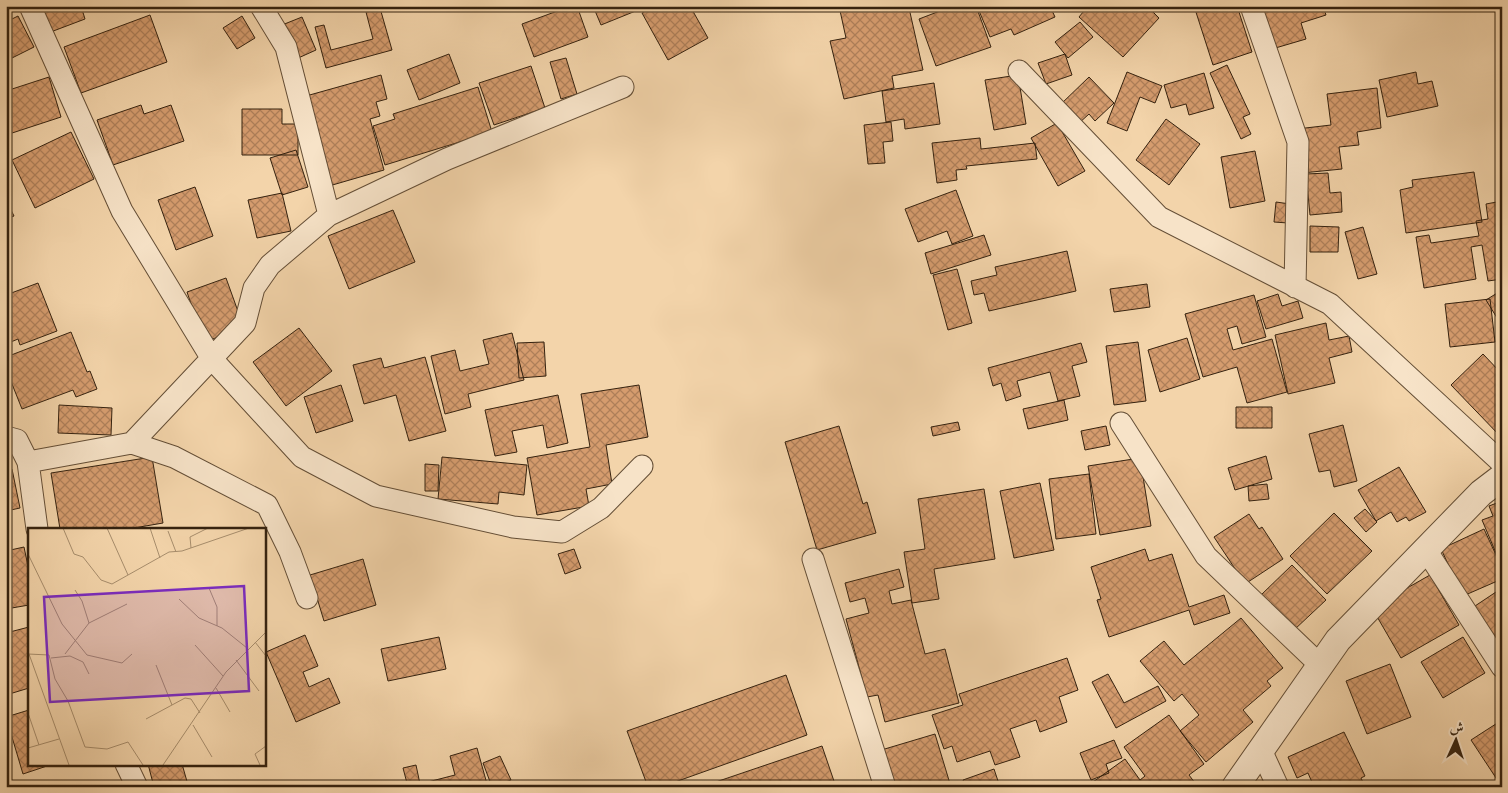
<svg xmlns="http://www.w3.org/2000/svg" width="1508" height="793" font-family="'Libre Bodoni',Amiri,serif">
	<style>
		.building { fill: url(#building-cross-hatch); stroke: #35220f }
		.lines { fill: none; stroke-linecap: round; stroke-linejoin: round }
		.minor-casing { stroke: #644e36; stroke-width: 23 }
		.tertiary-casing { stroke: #644e36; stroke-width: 28 }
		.minor { stroke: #f7e3c8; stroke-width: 21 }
		.tertiary { stroke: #f7e3c8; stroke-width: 26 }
		.inset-road { fill: none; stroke: #a78d6c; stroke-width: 1 }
		.view { fill: #7b2cbf; fill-opacity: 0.15; stroke: #7b2cbf; stroke-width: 2.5 }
		.inset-edge { fill: none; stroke: #35220f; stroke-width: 2.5 }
	</style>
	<defs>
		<pattern id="building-cross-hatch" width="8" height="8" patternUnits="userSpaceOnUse" patternTransform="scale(1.25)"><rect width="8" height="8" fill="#d59c6e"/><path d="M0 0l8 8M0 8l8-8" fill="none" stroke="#ae7f59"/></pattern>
	</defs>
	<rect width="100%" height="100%" fill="#f3d4aa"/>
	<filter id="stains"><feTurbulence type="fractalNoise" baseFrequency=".004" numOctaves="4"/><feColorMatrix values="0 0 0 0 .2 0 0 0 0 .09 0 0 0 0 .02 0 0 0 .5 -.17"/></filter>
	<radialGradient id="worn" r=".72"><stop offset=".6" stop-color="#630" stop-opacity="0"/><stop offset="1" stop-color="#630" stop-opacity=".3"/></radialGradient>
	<path class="building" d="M38,6H81L85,19L48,33Z
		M571,6H577L588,37L534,57L522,24Z
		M593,6H648L601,25Z
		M654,6H690L708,38L668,60L642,13Z
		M839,6H918L909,8L923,70L892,76L894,88L844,99L830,41L846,38Z
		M953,6H976L991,47L936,66L919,19Z
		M977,6H1050L1055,17L1014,35L1011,29L990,37Z
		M1088,6H1147L1159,18L1123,57L1079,17Z
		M1194,6H1237L1252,52L1213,65Z
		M1258,6H1323L1326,15L1301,23L1306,39L1272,49Z
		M380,8L392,50L326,68L315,27L324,25L331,50L373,39L366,12Z
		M150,15L167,62L81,93L64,47Z
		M18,16L34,47L6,61V22Z
		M242,16L255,38L237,49L223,28Z
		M302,17L316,50L296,59L282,25Z
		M1080,22L1093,37L1068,58L1055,42Z
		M449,54L460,83L419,100L407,70Z
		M1065,54L1072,75L1046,84L1038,63Z
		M566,58L577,94L561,99L550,62Z
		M1227,65L1250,114L1243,117L1251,134L1241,139L1210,73Z
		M531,66L545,108L494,125L479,83Z
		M1127,72L1162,86L1155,103L1140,97L1127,131L1107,123Z
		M1416,72L1418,84L1432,81L1438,106L1387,117L1379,80Z
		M1204,73L1214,108L1189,115L1186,104L1171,108L1164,85Z
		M381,75L387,99L376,102L380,116L370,119L384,170L329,186L306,96Z
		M1018,75L1026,124L994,130L985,80Z
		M49,77L61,117L6,135V91Z
		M1089,77L1114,103L1095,121L1089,114L1078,124L1060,105Z
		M934,83L940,124L905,129L904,119L886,122L882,91Z
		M478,87L492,132L385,165L373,126L395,119L393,114Z
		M1377,88L1381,128L1357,132L1359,145L1339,147L1342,169L1302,173L1297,129L1331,125L1327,94Z
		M141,105L144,114L171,105L184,141L113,165L97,120Z
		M242,109H282V124H298V155H242Z
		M1166,119L1200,144L1169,185L1136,160Z
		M891,122L893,141L883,142L885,163L868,164L864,125Z
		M1057,123L1085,171L1058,186L1031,138Z
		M71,132L94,179L35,208L12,160Z
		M980,138L981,149L1035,143L1037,159L966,166L967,169L956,170L957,180L937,183L932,143Z
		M296,150L308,187L282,195L270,158Z
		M1255,151L1265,201L1230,208L1221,157Z
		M1474,172L1482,222L1406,233L1400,190L1413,187L1412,180Z
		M1328,173L1330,193L1341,192L1342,212L1310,215L1306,174Z
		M195,187L213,236L176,250L158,200Z
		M956,190L973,236L952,244L947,231L918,242L905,209Z
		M282,193L291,231L257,238L248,200Z
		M6,200L14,216L6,219Z
		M1502,201V279L1488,281L1482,245L1471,247L1476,279L1424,288L1416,237L1429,235L1431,243L1479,236L1476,221L1488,219L1486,204Z
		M1276,202L1290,204L1288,223L1274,222Z
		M393,210L415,262L349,289L328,236Z
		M1310,226L1339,227L1338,252H1310Z
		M1363,227L1377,274L1358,279L1345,232Z
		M984,235L991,255L931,274L925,253Z
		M1067,251L1076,291L989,311L984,293L974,295L971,281L997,275L995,267Z
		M957,269L972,323L948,330L933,275Z
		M226,278L244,328L204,342L187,292Z
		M38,283L57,331L20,345L18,339L6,344V295Z
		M1147,284L1150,307L1114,312L1110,289Z
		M1502,290V326L1486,300Z
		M1278,294L1282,306L1298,301L1303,318L1266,329L1257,301Z
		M1254,295L1266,337L1242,344L1237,326L1227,329L1233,350L1272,339L1287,392L1247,403L1237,367L1203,377L1185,314Z
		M1490,299L1495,342L1450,347L1445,304Z
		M1326,323L1329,340L1349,336L1352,352L1329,358L1335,383L1288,394L1275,335Z
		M299,328L332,371L286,406L253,362Z
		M71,332L87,372L90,371L97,389L76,397L73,390L22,409L6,369V357Z
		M512,333L524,380L468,394L471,407L445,414L431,356L455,350L460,371L489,364L483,340Z
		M1187,338L1200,379L1160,392L1148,350Z
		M544,342L546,376L519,378L517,343Z
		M1138,342L1146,401L1114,405L1106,346Z
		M1081,343L1087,362L1072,366L1080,396L1058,401L1050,372L1017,381L1021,396L1006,401L1001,383L993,386L988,368Z
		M1483,354L1502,374L1501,437L1451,385Z
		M425,357L446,431L409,441L396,395L364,404L353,365L381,358L384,368Z
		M341,385L353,421L316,433L304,397Z
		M639,385L648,437L606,445L612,484L586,489L589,506L537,515L527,458L590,447L581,394Z
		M558,395L568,443L547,448L543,425L512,431L517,452L495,456L485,410Z
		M1064,400L1068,420L1028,429L1023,409Z
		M59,405L112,408L111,435L58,433Z
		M1236,407H1272V428H1236Z
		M958,422L960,430L933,436L931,427Z
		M1343,425L1357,481L1334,487L1330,470L1319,472L1309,434Z
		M839,426L863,504L867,502L876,533L817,550L785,442Z
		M1106,426L1110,445L1085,450L1081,431Z
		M1266,456L1272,479L1235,490L1228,468Z
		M152,457L163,523L128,529H60L51,473Z
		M442,457L527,465L524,495L499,492L498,504L438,499Z
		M1140,458L1151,526L1100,535L1088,466Z
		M425,464L439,465L438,491H425Z
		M1399,467L1426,512L1409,521L1406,517L1397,522L1391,512L1376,521L1358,490Z
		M12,469L20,508L6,511V470Z
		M1089,474L1096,534L1056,539L1049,479Z
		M1040,483L1054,550L1014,558L1000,491Z
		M1267,484L1269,499L1249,501L1248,486Z
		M984,489L995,559L934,569L939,599L912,603L904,552L925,549L918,499Z
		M1502,501V565H1501L1482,520L1493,516L1489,506Z
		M1365,509L1377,522L1366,532L1354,518Z
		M1334,513L1372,551L1327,594L1290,556Z
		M1249,514L1259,529L1262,527L1283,559L1245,584L1214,537Z
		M1484,529L1502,568V579L1463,596L1441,549Z
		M24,547L29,571V605L6,609V551Z
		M574,549L581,568L565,574L558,554Z
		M1145,549L1149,561L1172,554L1189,607L1224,595L1230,613L1194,625L1189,610L1109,637L1097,600L1101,599L1091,567Z
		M363,559L376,605L324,621L310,575Z
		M1292,565L1326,600L1294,630L1261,595Z
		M899,569L904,587L889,591L892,604L911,600L925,654L945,649L959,703L885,722L878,695L867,697L846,619L869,613L865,598L850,602L845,583Z
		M1430,575L1459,625L1401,658L1372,608Z
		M1502,588V650L1472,608Z
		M1241,618L1283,668L1267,681L1271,686L1243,710L1253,722L1206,762L1180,731L1199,715L1182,694L1174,701L1140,661L1164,641L1184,665Z
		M29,627V688L6,695V633Z
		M305,635L318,666L303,672L309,687L329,678L340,703L296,722L266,652Z
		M439,637L446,669L388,681L381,649Z
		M1463,637L1485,673L1443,698L1421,662Z
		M1067,658L1078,690L1059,697L1067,722L1040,732L1036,720L1010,729L1020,757L995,765L990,751L957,762L952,746L944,749L932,715L963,705L959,694Z
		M1390,664L1411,717L1367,734L1346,681Z
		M1108,674L1124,703L1158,686L1166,701L1116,728L1092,682Z
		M786,675L807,735L661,787H648L627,731Z
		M29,710V764H53L23,774L6,717Z
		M1169,715L1204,764L1189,775L1198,787H1086L1125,759L1140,780L1145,776L1124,747Z
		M1502,720V778L1498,781L1471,740Z
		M1344,732L1365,776L1361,778L1365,787H1314L1308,773L1297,778L1288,757Z
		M935,734L951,787H889L878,751Z
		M1114,740L1122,758L1106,764L1109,773L1091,780L1080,753Z
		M822,746L836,787H701Z
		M477,748L487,784L477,787H408L403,768L416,765L420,784L455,775L450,756Z
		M500,756L511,780L492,787L483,763Z
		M148,764H182L188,785L154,787Z
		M994,769L1000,787H966L963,780Z
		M1502,779V787H1496L1494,783Z"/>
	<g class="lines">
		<defs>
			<path id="minor" d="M30,6L122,211L212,359L302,457L376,496L513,527L562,532L601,508L642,466
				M261,6L286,47L329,215
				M1251,6L1298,142L1295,287
				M1019,71L1159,217L1330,304L1502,463
				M1121,423L1206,556L1320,665
				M6,437L17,440L28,462L37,529
				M132,443L245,323L254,288L270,265L329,215L447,159L623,87
				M28,462L132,443L174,457L267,505L290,552L307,598
				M1426,550L1502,667
				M813,559L885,787
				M1261,750L1278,787
				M126,764L137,787"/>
			<path id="tertiary" d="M1235,787L1338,640L1481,493L1502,477"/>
		</defs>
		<use href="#minor" class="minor-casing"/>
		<use href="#tertiary" class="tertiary-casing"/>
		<use href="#minor" class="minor"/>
		<use href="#tertiary" class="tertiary"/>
	</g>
	<g transform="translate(28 528)">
		<rect width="238" height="238" fill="#f3d4aa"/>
		<path class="inset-road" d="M35,0L46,26L55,29L73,52L84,56L141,24L154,23L221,0M79,0L100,47M122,0L132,30M140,3L148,24M163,20L162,9L180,0M0,26L34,96L59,127L94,135L104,126M181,60L189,79V98M47,62L54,73L61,95M151,71L171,90L194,100L219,120M227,114L238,128M167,117L195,148M0,126L21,127L27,151L40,173L57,219L79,221L100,214L115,237M1,126L41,237M37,126L61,95L99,76M23,130L42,128L55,134L61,146M208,132L231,163M128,137L144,177L157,170L163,171L172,185M188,160L202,184M0,185L11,217M118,191L144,177M165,197L184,229M0,220L31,211M135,237L198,144L238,104M232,237L227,226L238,218"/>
		<path class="view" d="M216,58L221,163L22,174L16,69Z"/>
		<rect width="238" height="238" class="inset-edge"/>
	</g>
	<rect width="1508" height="793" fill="none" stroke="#f3d4aa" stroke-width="25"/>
	<rect x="8" y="8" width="1493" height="778" fill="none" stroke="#35220f" stroke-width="2.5"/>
	<rect x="12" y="12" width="1483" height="768" fill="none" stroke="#35220f"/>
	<g transform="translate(1456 740) rotate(3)" stroke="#f7e3c8" stroke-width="4" paint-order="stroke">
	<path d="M0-4L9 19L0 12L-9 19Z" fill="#35220f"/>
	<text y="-8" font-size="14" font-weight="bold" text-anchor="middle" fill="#35220f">ش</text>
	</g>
	<rect width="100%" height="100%" filter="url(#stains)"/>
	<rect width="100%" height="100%" fill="url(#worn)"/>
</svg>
